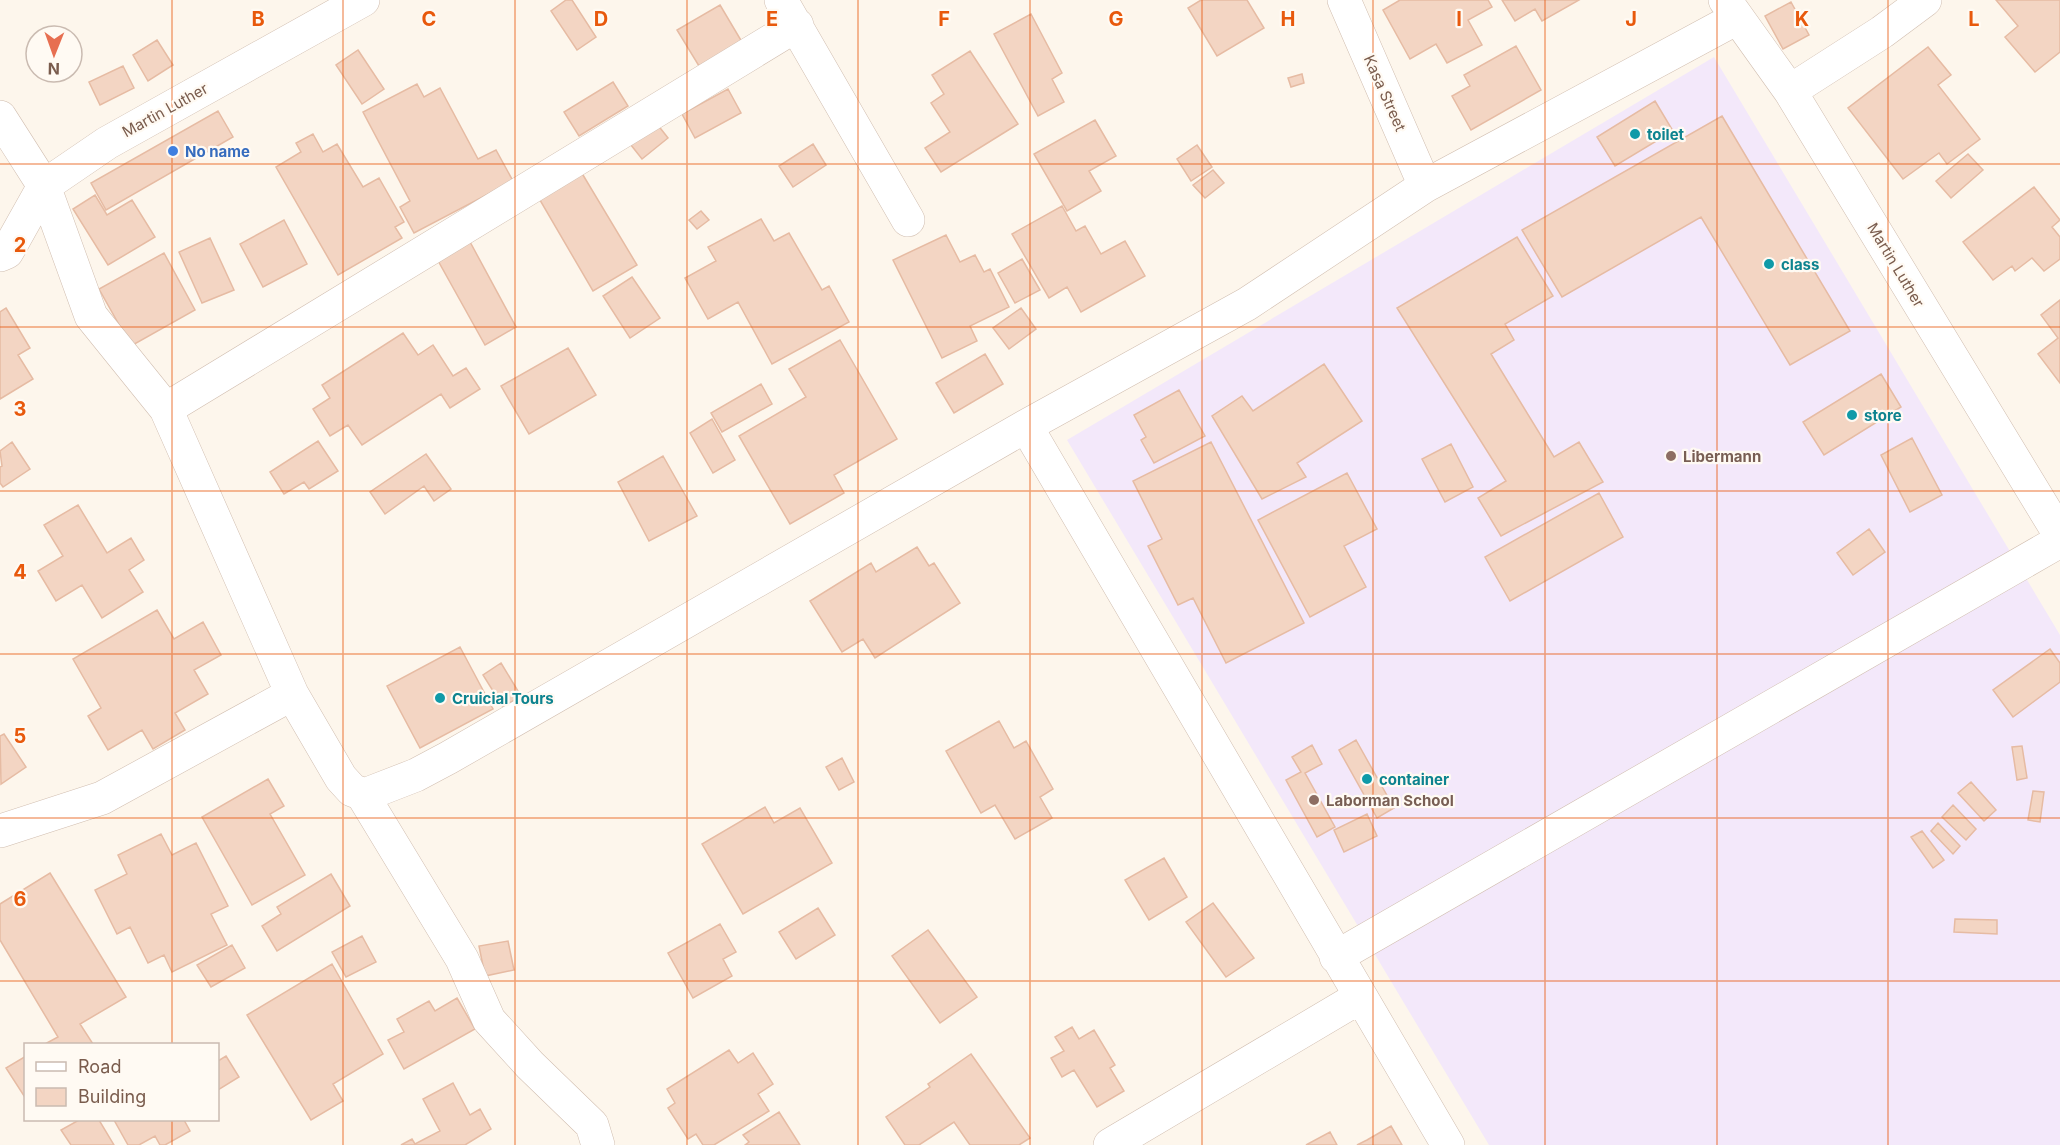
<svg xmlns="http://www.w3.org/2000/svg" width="2060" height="1145" font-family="Inter,sans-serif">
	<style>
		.education { fill: #f3e8fa }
		.building { fill: #f3d5c3; stroke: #e6bba3; stroke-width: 1.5 }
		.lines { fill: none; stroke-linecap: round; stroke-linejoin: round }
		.minor-casing { stroke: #d1beb0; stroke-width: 34 }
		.minor { stroke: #fff; stroke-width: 33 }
		.grid { fill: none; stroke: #e8590c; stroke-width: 1.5; stroke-opacity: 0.55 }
		.culture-dot { fill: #0f9aa8; stroke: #fffaf3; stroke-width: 2 }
		.shop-dot { fill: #3f7fe0; stroke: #fffaf3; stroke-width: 2 }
		.education-dot { fill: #8d6e63; stroke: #fffaf3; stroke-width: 2 }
		.labels { text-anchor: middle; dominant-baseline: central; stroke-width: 4.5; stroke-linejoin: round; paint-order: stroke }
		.street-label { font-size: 15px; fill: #7a5c4d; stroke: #fffaf3 }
		.culture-label { font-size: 15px; font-weight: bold; fill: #0d838f; stroke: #fffaf3; text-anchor: start }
		.shop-label { font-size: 15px; font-weight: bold; fill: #366cbe; stroke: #fffaf3; text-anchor: start }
		.education-label { font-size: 15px; font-weight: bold; fill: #785e54; stroke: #fffaf3; text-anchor: start }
		.grid-label { font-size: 20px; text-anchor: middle; font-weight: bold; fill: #e8590c; stroke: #fffaf3; stroke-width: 4.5; stroke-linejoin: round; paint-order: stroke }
	</style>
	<rect width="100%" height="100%" fill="#fdf6ec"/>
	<path class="education" d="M1714,57L2060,635V1145H1489L1067,440Z"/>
	<path class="building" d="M566,0H572L596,37L577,50L551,11Z
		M1201,0H1247L1264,28L1217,56L1188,8Z
		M1400,0H1488L1492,7L1468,20L1482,45L1447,63L1436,44L1410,59L1383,10Z
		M1502,0H1579L1542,21L1535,9L1515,21Z
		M1996,0H2060V52L2035,72L2005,37L2018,26Z
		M1791,2L1809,35L1783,49L1765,16Z
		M720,5L742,42L699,66L677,30Z
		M1031,14L1062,73L1052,79L1064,102L1038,116L994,34Z
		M157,40L173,65L148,81L133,55Z
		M1516,46L1541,90L1471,130L1452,96L1470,86L1464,75Z
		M1928,47L1951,75L1938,85L1980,139L1947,164L1939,153L1903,179L1848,108Z
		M358,50L384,89L362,104L336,65Z
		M970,51L1018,124L941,172L925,148L950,132L931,103L944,94L932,75Z
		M123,66L134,88L100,105L89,82Z
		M1302,74L1304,83L1291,87L1288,78Z
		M613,82L628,106L579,136L564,112Z
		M417,84L424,97L440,88L478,159L496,150L513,181L414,233L400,207L410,201L363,112Z
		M728,89L741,113L695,138L682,114Z
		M1655,101L1673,131L1615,166L1597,137Z
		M218,111L233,137L106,210L91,183Z
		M1722,116L1850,331L1790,365L1701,217L1562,297L1522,230Z
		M1095,120L1116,156L1089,171L1101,191L1067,211L1034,154Z
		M657,124L668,138L642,159L631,145Z
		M313,134L323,152L337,144L363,187L379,178L404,222L395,227L402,238L338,275L276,167L301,152L296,143Z
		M813,144L826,165L793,187L779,166Z
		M1197,145L1212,167L1191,181L1177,159Z
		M1968,154L1983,170L1951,198L1936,181Z
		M580,170L637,265L593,291L537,195Z
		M1213,170L1224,183L1205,198L1193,185Z
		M2034,187L2060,220L2052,227L2060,237V259L2044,271L2032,258L2015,271L2012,266L1993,280L1963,242Z
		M95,195L107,215L132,200L155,237L108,265L73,209Z
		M1062,206L1076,231L1085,226L1101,254L1125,241L1145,276L1081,312L1067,287L1049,298L1012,234Z
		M701,211L709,220L697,229L689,220Z
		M761,219L774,241L789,233L822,290L829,286L849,322L772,364L738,302L708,319L685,278L716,261L708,247Z
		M284,220L307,264L263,287L240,244Z
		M946,235L960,262L975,255L984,272L990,269L1009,307L970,326L977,341L942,358L893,260Z
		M1517,237L1553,296L1505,324L1514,340L1491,354L1554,457L1579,442L1603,482L1501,536L1478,498L1506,481L1397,308Z
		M210,238L234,290L202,303L179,252Z
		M469,240L516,327L485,345L436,257Z
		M164,253L195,310L131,346L99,289Z
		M1022,259L1040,290L1015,303L998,273Z
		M632,277L660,318L630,338L603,296Z
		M2060,300V383L2038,354L2058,338L2041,315Z
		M6,308L30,348L18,355L33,379L0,399V312Z
		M1021,308L1036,329L1009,349L993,328Z
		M403,333L418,355L433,345L453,376L466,368L480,389L450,408L441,394L362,445L348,425L330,436L313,409L330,398L322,385Z
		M840,340L897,439L834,475L844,493L790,524L739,436L806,397L789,369Z
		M568,348L596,395L529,434L501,386Z
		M985,354L1003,384L954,413L936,383Z
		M1324,364L1362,421L1297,463L1306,477L1262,499L1212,416L1242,396L1253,411Z
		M1881,374L1901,407L1824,455L1803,422Z
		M761,384L772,404L722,432L711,413Z
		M1179,390L1205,436L1154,463L1141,440L1146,437L1134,415Z
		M712,419L735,460L713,473L690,433Z
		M1912,438L1942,495L1910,512L1881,455Z
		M318,441L338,471L309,489L304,482L284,494L270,472Z
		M12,442L30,469L3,487L0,483V467L2,466L0,451Z
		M1211,442L1304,623L1226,663L1193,598L1178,605L1148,546L1162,539L1133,481Z
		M1451,444L1473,487L1445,502L1422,459Z
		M426,454L451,489L434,501L424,486L385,514L370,492Z
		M663,456L697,516L649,541L618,482Z
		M1347,473L1377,529L1344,546L1366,587L1310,617L1258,520Z
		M1599,493L1623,537L1510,601L1485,557Z
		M78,505L107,553L131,538L144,560L129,570L143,592L102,618L82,585L56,601L38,571L63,556L44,525Z
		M1869,529L1885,552L1853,575L1837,553Z
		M917,547L929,566L934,563L960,603L875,658L863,639L842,652L810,601L871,563L876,572Z
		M157,610L174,639L203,622L221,655L194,670L208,694L175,713L185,730L153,749L142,730L108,750L88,716L101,708L73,659Z
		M460,647L493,709L420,748L387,686Z
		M2050,649L2060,663V682L2013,717L1993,690Z
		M501,663L521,696L503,707L483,675Z
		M999,721L1014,748L1026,741L1053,789L1040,797L1052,818L1015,839L995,805L981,813L946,751Z
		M4,734L26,767L1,784L0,736Z
		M1356,740L1394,808L1377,818L1339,750Z
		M1312,745L1322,764L1305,773L1335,827L1317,837L1286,780L1301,772L1292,757Z
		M2022,746L2027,778L2017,780L2012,747Z
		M842,758L854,782L839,790L826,767Z
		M268,779L284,806L270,814L305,875L252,905L202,817Z
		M1971,782L1996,810L1984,821L1958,793Z
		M2033,791L2044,792L2040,822L2028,820Z
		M1953,805L1976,829L1966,840L1942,817Z
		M765,807L774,823L800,808L832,863L743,914L702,844Z
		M1367,814L1377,836L1344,852L1334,830Z
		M1938,823L1960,846L1953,854L1931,831Z
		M1922,831L1944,860L1933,868L1911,837Z
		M161,834L172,855L196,843L228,906L211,914L227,945L172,972L164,955L148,963L130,927L117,934L95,890L127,874L118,855Z
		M1164,858L1187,897L1149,920L1125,880Z
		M50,873L126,997L80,1024L93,1044H45L58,1037L0,940V904Z
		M331,874L350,906L277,951L262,926L281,914L277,907Z
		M1213,903L1254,958L1226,977L1186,922Z
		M818,908L835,935L796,959L779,932Z
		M1955,919L1997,920V934L1954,932Z
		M720,924L736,952L723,959L732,976L693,998L668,953Z
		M928,930L977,997L940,1023L892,956Z
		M362,936L376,962L346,977L332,952Z
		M508,941L514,970L485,976L479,946Z
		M232,945L245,968L211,987L197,965Z
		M332,964L383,1054L333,1084L343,1101L311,1120L247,1015Z
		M457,998L475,1029L404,1069L388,1040L404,1032L397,1019L429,1001L435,1011Z
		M1072,1027L1079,1039L1094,1030L1115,1065L1110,1068L1124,1091L1097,1107L1074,1070L1062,1077L1051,1058L1064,1051L1055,1037Z
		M729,1050L738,1063L753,1053L773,1084L758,1094L769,1111L714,1145H703L696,1134L688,1139L668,1108L675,1103L667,1089Z
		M971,1054L1030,1138L1019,1145H970L954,1122L919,1145H905L886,1117L930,1087L928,1084Z
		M26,1056V1099L6,1068Z
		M226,1056L239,1077L218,1090V1061Z
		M453,1083L470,1115L480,1109L491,1129L465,1145H401L412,1139L415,1144L440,1131L423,1099Z
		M779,1112L800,1145H745L749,1142L743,1135Z
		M79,1120H99L114,1145H71L61,1130Z
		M114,1120H184L190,1131L165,1145H160L155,1136L139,1145H128Z
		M1391,1126L1402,1145H1357L1367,1140Z
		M1330,1132L1337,1145H1306Z"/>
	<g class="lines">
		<defs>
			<path id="minor" d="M781,0L908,220
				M1344,0L1425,186
				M1725,0L1790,91L2060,535
				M1790,91L1882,32L1925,0
				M0,117L44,186L91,316L166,409L292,694L341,778L352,790L362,794H367L416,775L448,758L1026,426L1247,304L1425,186L1737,18
				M0,255L7,252L44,186L107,143L363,0
				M166,409L797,25
				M1026,426L1448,1145
				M362,794L462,959L489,1020L530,1065L592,1125L598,1145
				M0,831L102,798L292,694
				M1336,957L2060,541
				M1110,1145L1360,997"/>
		</defs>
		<use href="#minor" class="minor-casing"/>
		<use href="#minor" class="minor"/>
	</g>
	<path class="grid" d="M172,0V1044M343,0V1145M515,0V1145M687,0V1145M858,0V1145M1030,0V1145M1202,0V1145M1373,0V1145M1545,0V1145M1717,0V1145M1888,0V1145M0,164H2060M0,327H2060M0,491H2060M0,654H2060M0,818H2060M0,981H2060M172,1120V1145"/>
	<g class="culture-dot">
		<circle cx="1635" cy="134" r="6"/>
		<circle cx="1769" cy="264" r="6"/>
		<circle cx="1852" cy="415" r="6"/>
		<circle cx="440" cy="698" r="6"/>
		<circle cx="1367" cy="779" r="6"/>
	</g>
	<circle class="shop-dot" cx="173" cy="151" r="6"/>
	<g class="education-dot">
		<circle cx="1671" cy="456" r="6"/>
		<circle cx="1314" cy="800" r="6"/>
	</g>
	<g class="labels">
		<g class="street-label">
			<text transform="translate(1385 93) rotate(66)">Kasa Street</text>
			<text transform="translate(165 110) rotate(-29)">Martin Luther</text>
			<text transform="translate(1896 265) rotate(59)">Martin Luther</text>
		</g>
		<g class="culture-label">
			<text x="1647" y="134">toilet</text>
			<text x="1781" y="264">class</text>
			<text x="1864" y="415">store</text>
			<text x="452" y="698">Cruicial Tours</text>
			<text x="1379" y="779">container</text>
		</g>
		<g class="shop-label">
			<text x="185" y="151">No name</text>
		</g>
		<g class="education-label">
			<text x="1683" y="456">Libermann</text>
			<text x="1326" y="800">Laborman School</text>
		</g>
	</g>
	<g class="grid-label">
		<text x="258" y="26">B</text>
		<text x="429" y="26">C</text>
		<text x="601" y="26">D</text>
		<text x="772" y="26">E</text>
		<text x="944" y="26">F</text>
		<text x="1116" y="26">G</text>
		<text x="1288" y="26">H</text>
		<text x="1459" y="26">I</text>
		<text x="1631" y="26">J</text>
		<text x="1802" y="26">K</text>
		<text x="1974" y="26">L</text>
		<text x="20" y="252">2</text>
		<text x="20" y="416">3</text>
		<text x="20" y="579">4</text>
		<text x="20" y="743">5</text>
		<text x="20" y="906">6</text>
	</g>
	<rect x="24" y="1043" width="195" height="78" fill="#fffaf3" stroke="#cabbb1" stroke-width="1.5"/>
	<rect x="36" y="1062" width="30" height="9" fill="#ffffff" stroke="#cabbb1" stroke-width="1.5"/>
	<text x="78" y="1073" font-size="18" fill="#7a5c4d">Road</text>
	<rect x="36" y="1088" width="30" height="18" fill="#f3d5c3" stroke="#cabbb1" stroke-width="1.5"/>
	<text x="78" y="1103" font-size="18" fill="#7a5c4d">Building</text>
	<g transform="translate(54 54) rotate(181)"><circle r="28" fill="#fffaf3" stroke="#cabbb1" stroke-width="1.5"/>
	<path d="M0-4.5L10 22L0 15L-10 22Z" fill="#e76f51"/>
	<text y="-9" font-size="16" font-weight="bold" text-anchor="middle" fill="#7a5c4d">N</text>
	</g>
</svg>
